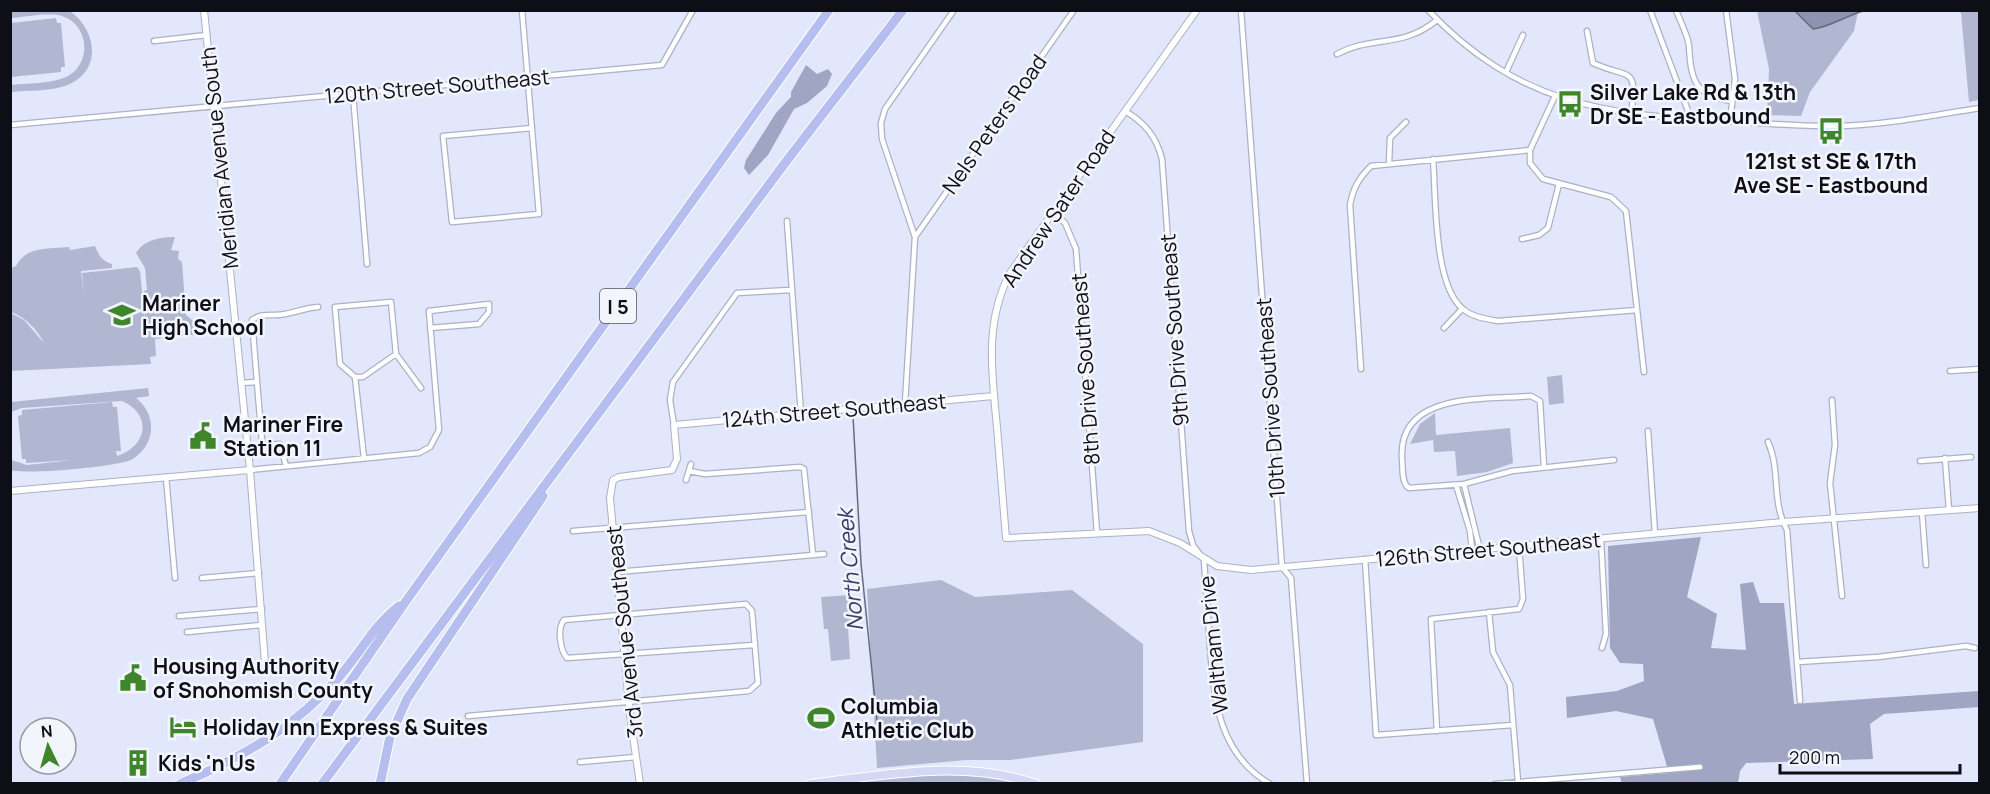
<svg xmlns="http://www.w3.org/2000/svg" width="1990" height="794" font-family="Manrope,sans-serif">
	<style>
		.green { fill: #b1b7d1 }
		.forest { fill: #9fa5c2 }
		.water { fill: #8d93b0; stroke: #676b82; stroke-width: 1.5 }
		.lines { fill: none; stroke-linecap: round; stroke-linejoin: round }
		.stream { stroke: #676b82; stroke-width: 1.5 }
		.minor-casing { stroke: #acb1c4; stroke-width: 7 }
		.tertiary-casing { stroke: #acb1c4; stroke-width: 8 }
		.primary-casing { stroke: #fff; stroke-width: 10 }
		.motorway-casing { stroke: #fff; stroke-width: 11 }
		.minor { stroke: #fff; stroke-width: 4.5 }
		.tertiary { stroke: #fff; stroke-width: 6 }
		.primary { stroke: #d3d8f5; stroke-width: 8 }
		.motorway { stroke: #b5beee; stroke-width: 9 }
		.labels { text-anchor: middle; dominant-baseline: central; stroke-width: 5; stroke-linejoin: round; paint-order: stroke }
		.shield { fill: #f3f5fd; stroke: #53545b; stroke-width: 1.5 }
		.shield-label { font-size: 20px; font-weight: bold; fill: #0e0f16 }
		.street-label { font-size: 21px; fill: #0e0f16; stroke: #f3f5fd }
		.poi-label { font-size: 21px; font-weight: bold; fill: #0e0f16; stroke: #f3f5fd; text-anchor: start }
		.water-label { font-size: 22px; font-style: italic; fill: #363c66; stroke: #f3f5fd }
	</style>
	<rect width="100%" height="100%" fill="#e2e7fc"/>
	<path class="green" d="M11,11L68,10C94,26 104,66 72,83C54,92 29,90 11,92V85C27,83 50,84 66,77C92,65 90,25 62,16C46,12 26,17 11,18Z
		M1757,11H1795L1813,29C1829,27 1842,17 1858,12L1854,31L1810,92L1801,116L1767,115L1769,69Z
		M1958,11H1979V100L1969,102L1961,13Z
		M56,18L57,23H61L65,67H61V72L11,77V23Z
		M175,237L171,250L179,251L178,259L182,262L186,315L199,326L200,334L155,339L156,356L150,357L151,364L11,371V313L24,320L44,343C37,329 25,317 11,312V268L16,266C26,246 48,249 69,247L70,250L95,246C99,256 102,261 112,264V268L81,271L84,296L82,273L137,267L140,271L145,320L144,291L147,290L145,268L136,253C144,240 160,237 175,237Z
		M1562,375L1564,403L1549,405L1547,377Z
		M148,388L149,396L136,398C146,406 152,417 151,430C150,443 142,454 131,460C116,467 25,475 11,470V460L27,465L73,460L26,463V459H22L18,416L22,415V410L112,402L113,407H117L121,451H116L117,456C147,447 153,414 122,401L22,408L11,412V402Z
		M1435,413L1436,435L1510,428L1513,463L1487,472L1457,476L1455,451L1434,452L1433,440L1410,444L1420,424Z
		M941,580L975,597L1072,590L1143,644V742L1010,760H966L877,768L867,589Z
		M850,595L853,626L848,627L850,659L831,661L828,629H824L821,597Z
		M948,770L1036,784H810Z"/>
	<path class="forest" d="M806,65L817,74L828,69L832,74L827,86L807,103L794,109L768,155L749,175L744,168L746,160L776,113L791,97V92Z
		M1701,537L1687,597L1717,614L1711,648L1746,650L1740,584L1753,582L1760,603H1784L1794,704L1979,691L1980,707L1884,714L1870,724L1873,759L1746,763L1740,771L1738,783L1622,784L1620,777L1669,773L1653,719L1616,711L1567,718L1566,697L1617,691L1644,681L1643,664L1620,663L1610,648L1608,546Z"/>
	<path class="water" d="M1795,11H1863C1846,16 1830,27 1813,29Z"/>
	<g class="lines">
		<path class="stream" d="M853,416L861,563L877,721"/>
		<defs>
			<path id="minor" d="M522,10L539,214L452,222L443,136L532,128
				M1241,10L1282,567L1291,578L1307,784
				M1428,10C1517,104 1604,115 1726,121C1763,123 1802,127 1840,126C1886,125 1934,115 1980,108
				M1650,10L1691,119
				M1676,10C1680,21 1688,35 1689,46C1691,81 1695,96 1732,101
				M1726,10L1735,79L1730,121
				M1587,31L1593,63C1630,80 1638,64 1631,115
				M154,41L207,35
				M1337,54C1372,35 1402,49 1437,20
				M1506,72L1523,35
				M353,94L367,264
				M1555,96L1530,150V163L1543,179L1611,197L1626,211L1644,372
				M1125,111C1145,123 1156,136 1162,159L1189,531L1193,545L1204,560C1206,589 1208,618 1210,647C1214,701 1219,754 1270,784
				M10,125L662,65L693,10
				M1433,159C1436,195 1433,285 1463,309C1472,317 1486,319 1498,321L1637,310
				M1389,163L1390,138L1406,122
				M1054,213L1065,223L1076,249L1097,533
				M787,221L801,414
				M915,237L1074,10
				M1522,239L1539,235L1548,228L1559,184
				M1444,328L1462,309
				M396,354L421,388
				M1361,369L1350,205C1353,188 1359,178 1371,166L1530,150
				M1950,371L1980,369
				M355,377H363L396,354L391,302L335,307L340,364L355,377L364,458
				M257,382L252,320C262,312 272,317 285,314C296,312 306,308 318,307
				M241,383L257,382L262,442L265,445L280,444L286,466
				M1832,400L1835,445L1830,483L1842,596
				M905,404L915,237L882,139L881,123L885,109L954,10
				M674,425L670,400L673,382L737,293L791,290
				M1648,431L1655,534
				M1768,442C1781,470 1771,502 1787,530L1800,701
				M1945,458L1949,510
				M1920,461L1971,457
				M1544,467L1540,401L1531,396C1487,400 1398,391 1402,458C1403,467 1401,483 1409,488L1464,484L1512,471L1614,460
				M250,470L419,453L430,447L439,430L429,311L489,304V312L479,324L430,328
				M689,471L705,474L800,467L804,469L813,555
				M166,477L175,578
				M686,480L691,464
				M1464,484L1480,550
				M1456,485L1470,531L1472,550
				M1922,512L1926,565
				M573,531L809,512
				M1601,540L1606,634L1602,648
				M1365,559L1376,735L1513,725
				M617,572L824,554
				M202,578L259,573
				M1489,612L1493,652L1510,685L1518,782
				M179,616L262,609
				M187,632L262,625
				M1797,662L1878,657L1966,646L1975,648
				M468,716L749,691L758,683L752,611L746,604L564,620C557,628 560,650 567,658L754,645
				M1437,731L1431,619L1519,609L1523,599L1519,547
				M580,762L636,757
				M1495,784L1700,767"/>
			<path id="tertiary" d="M204,10L250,470L265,663
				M1197,10L1010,273C984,323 992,374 997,427C1000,464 1003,501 1006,538L1149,531L1180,543L1217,566L1251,570L1783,522L1980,508
				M10,491L250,470
				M640,784L630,715L610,498L613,480L619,477L672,470L677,459L674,425L994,396"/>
			<path id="primary" d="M810,784C883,775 964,759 1036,784"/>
			<path id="motorway" d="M180,784C242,757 295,728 340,676C360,653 375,624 399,606
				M280,784L406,601L829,10
				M322,784L788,159L903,10
				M380,784L390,737L407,699L543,496"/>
		</defs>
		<use href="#minor" class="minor-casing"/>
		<use href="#tertiary" class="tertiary-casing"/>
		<use href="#primary" class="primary-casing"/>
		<use href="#motorway" class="motorway-casing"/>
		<use href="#minor" class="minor"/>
		<use href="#tertiary" class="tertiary"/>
		<use href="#primary" class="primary"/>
		<use href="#motorway" class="motorway"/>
	</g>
	<defs>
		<symbol id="bus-bare" viewBox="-9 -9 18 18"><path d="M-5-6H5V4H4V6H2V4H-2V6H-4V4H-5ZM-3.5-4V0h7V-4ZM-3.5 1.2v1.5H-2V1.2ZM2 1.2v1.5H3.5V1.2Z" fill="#3f852a" stroke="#f3f5fd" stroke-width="2.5" paint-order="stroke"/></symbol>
		<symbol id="school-bare" viewBox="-9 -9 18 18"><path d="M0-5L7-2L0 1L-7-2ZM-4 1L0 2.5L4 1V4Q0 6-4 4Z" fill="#3f852a" stroke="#f3f5fd" stroke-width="2.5" paint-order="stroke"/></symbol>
		<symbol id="civic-bare" viewBox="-9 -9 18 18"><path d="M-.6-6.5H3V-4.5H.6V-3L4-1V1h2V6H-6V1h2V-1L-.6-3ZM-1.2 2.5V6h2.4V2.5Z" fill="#3f852a" stroke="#f3f5fd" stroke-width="2.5" paint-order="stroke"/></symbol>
		<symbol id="stadium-bare" viewBox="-9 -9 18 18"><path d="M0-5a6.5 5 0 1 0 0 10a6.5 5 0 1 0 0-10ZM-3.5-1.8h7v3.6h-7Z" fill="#3f852a" stroke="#f3f5fd" stroke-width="2.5" paint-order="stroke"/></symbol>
		<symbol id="hotel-bare" viewBox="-9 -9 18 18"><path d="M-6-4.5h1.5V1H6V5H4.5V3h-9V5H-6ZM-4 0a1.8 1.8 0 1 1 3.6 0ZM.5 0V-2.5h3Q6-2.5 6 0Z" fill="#3f852a" stroke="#f3f5fd" stroke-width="2.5" paint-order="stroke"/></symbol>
		<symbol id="building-bare" viewBox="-9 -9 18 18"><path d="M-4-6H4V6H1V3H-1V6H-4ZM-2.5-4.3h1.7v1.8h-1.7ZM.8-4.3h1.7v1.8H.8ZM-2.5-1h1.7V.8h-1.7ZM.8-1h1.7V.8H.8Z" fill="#3f852a" stroke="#f3f5fd" stroke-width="2.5" paint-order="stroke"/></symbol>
	</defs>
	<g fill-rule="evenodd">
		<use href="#bus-bare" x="1551" y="85" width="38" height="38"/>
		<use href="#bus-bare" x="1812" y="112" width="38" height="38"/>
		<use href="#school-bare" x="103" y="296" width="38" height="38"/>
		<use href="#civic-bare" x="184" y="417" width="38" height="38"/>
		<use href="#civic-bare" x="114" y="659" width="38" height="38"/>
		<use href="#stadium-bare" x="802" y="699" width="38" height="38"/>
		<use href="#hotel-bare" x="164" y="708" width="38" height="38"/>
		<use href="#building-bare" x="119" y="744" width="38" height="38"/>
	</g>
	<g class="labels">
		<rect class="shield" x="600" y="289" width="36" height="34" rx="4.5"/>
		<g class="shield-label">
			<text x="618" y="306">I 5</text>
		</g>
		<g class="street-label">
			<text transform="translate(437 86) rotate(-5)">120th Street Southeast</text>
			<text transform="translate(994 124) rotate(-55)">Nels Peters Road</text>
			<text transform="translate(219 158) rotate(-96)">Meridian Avenue South</text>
			<text transform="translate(1058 208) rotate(-56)">Andrew Sater Road</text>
			<text transform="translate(1174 330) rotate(-94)">9th Drive Southeast</text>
			<text transform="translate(1085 369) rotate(-94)">8th Drive Southeast</text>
			<text transform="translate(1270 398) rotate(-94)">10th Drive Southeast</text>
			<text transform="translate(834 410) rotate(-5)">124th Street Southeast</text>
			<text transform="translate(1488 549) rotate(-5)">126th Street Southeast</text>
			<text transform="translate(624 632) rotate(-96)">3rd Avenue Southeast</text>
			<text transform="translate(1213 645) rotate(-96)">Waltham Drive</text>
		</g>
		<g class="poi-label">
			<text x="1590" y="92">Silver Lake Rd &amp; 13th<tspan x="1590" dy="24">Dr SE - Eastbound</tspan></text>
			<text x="1831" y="161" text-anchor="middle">121st st SE &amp; 17th<tspan x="1831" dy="24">Ave SE - Eastbound</tspan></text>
			<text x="142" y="303">Mariner<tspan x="142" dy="24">High School</tspan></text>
			<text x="223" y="424">Mariner Fire<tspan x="223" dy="24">Station 11</tspan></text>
			<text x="153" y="666">Housing Authority<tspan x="153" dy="24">of Snohomish County</tspan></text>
			<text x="841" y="706">Columbia<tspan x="841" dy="24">Athletic Club</tspan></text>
			<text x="203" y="727">Holiday Inn Express &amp; Suites</text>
			<text x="158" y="763">Kids 'n Us</text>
		</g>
		<g class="water-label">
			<text transform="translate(850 570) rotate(-95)">North Creek</text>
		</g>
	</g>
	<rect width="1990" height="794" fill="none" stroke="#0e0f16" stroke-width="24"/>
	<g transform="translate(48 746) rotate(355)"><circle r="28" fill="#f3f5fd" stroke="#9799a1" stroke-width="1.5"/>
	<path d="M0-4.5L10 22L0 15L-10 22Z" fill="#3f852a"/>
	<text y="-9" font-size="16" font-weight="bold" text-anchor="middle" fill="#0e0f16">N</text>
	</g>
	<path d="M1780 764v9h180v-9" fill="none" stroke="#0e0f16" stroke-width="3"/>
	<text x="1789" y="764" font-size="18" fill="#0e0f16" stroke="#f3f5fd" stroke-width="4.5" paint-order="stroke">200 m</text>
</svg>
